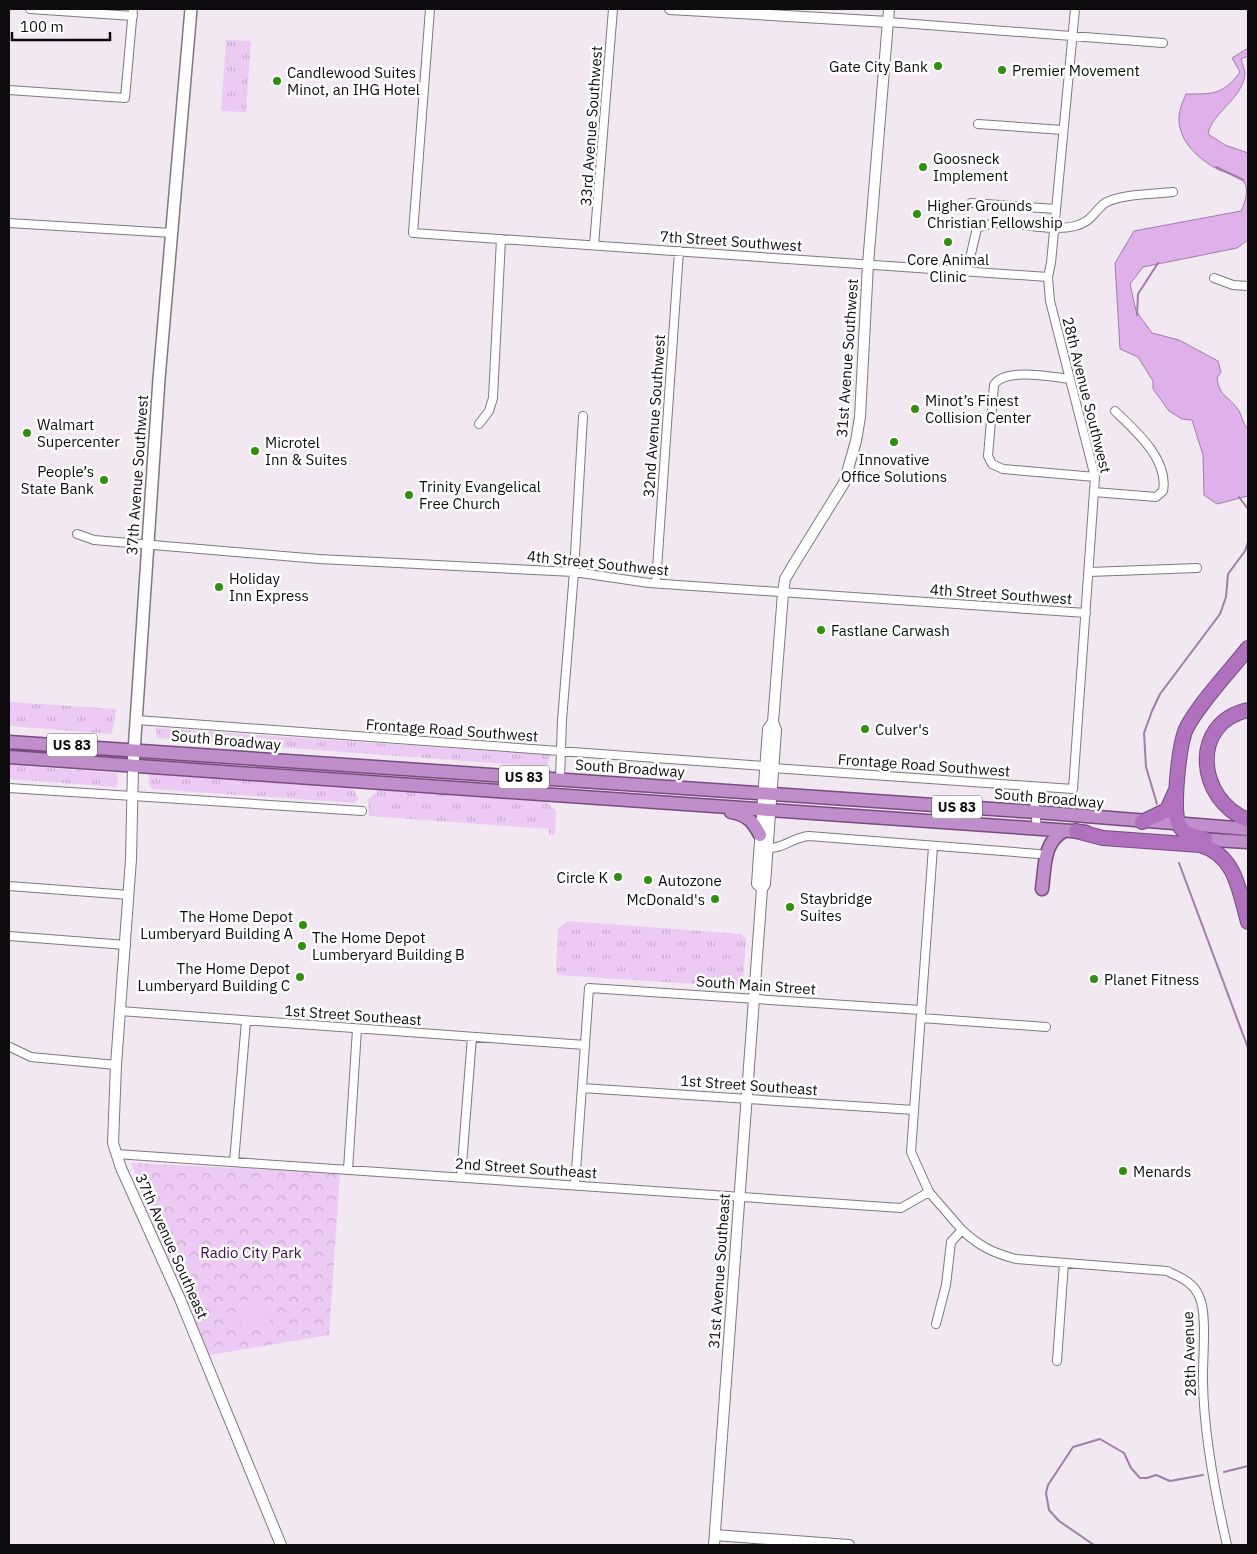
<svg xmlns="http://www.w3.org/2000/svg" width="1257" height="1554" font-family="'IBM Plex Sans',sans-serif">
	<style>
		.grass { fill: url(#grass-tufts) }
		.forest { fill: url(#forest-crowns) }
		.pitch { fill: #eccaf3 }
		.water { fill: #dfb0ea; stroke: #a07ea8 }
		.lines { fill: none; stroke-linecap: round; stroke-linejoin: round }
		.stream { stroke: #a07ea8; stroke-width: 2 }
		.minor-casing { stroke: #7f7881; stroke-width: 10 }
		.tertiary-casing { stroke: #7f7881; stroke-width: 12 }
		.secondary-casing { stroke: #7f7881; stroke-width: 14 }
		.trunk-casing { stroke: #774d80; stroke-width: 15 }
		.motorway-casing { stroke: #774d80; stroke-width: 16 }
		.minor { stroke: #fff; stroke-width: 8 }
		.tertiary { stroke: #fff; stroke-width: 10 }
		.secondary { stroke: #fff; stroke-width: 11 }
		.trunk { stroke: #c08ecb; stroke-width: 12 }
		.motorway { stroke: #b071be; stroke-width: 14 }
		.poi-dot { fill: #2e900d; stroke: #fff; stroke-width: 2 }
		.labels { text-anchor: middle; dominant-baseline: central; stroke-width: 5; stroke-linejoin: round; paint-order: stroke }
		.shield { fill: #fff; stroke: #565456; stroke-width: 1 }
		.shield-label { font-size: 14px; font-weight: bold; fill: #0d0b0e }
		.poi-label { font-size: 15px; fill: #0d0b0e; stroke: #fff; text-anchor: start }
		.street-label { font-size: 15px; fill: #0d0b0e; stroke: #fff }
		.park-label { font-size: 15px; fill: #42074e; stroke: #fff }
	</style>
	<defs>
		<pattern id="grass-tufts" width="24" height="20" patternUnits="userSpaceOnUse" patternTransform="scale(1.25)"><rect width="24" height="20" fill="#eccaf3"/><path d="M3 7l-1-3M5 7V3M7 7l1-3M15 17l-1-3M17 17v-4M19 17l1-3" fill="none" stroke="#c9accf"/></pattern>
		<pattern id="forest-crowns" width="20" height="18" patternUnits="userSpaceOnUse" patternTransform="scale(1.25)"><rect width="20" height="18" fill="#eccaf3"/><path d="M2 6a3 3 0 1 1 6 0M12 15a3 3 0 1 1 6 0" fill="none" stroke="#c9accf"/></pattern>
	</defs>
	<rect width="100%" height="100%" fill="#f1e8f2"/>
	<path class="grass" d="M226,40L251,41L246,112L221,111Z
		M9,702L116,709L112,734L9,726Z
		M156,728L550,755L547,767L157,738Z
		M9,765L117,773L118,782L116,787L9,779Z
		M151,773L352,787L359,799L354,803L152,789L148,782Z
		M380,788L546,801L556,811L555,835H549V829L369,816L368,800Z
		M568,921L741,934L746,939L743,980L740,987L558,975L556,973L558,928Z"/>
	<path class="forest" d="M131,1163L340,1173L329,1335L204,1356L185,1312Z"/>
	<path class="pitch" d="M264,1299L272,1311L269,1325L241,1327L238,1301Z"/>
	<path class="water" d="M1248,48V56L1241,59C1242,64 1245,70 1245,74C1242,100 1212,112 1208,134L1225,145L1248,153V240L1237,248L1143,267L1130,284L1136,311L1152,333L1179,340L1218,361L1221,372L1217,378C1220,397 1226,394 1237,408C1242,414 1242,423 1248,429V496L1217,504L1204,495L1203,455L1192,420L1182,419L1169,411L1153,389V381L1138,357L1120,349L1115,263L1134,231L1241,211C1245,202 1251,187 1241,179C1236,174 1226,173 1219,170C1200,160 1178,142 1179,117C1179,110 1183,101 1186,94C1213,94 1223,95 1240,72L1232,58Z"/>
	<g class="lines">
		<path class="stream" d="M1216,167L1243,180
			M1137,315L1138,294L1158,263
			M1239,497L1248,509
			M1157,804L1146,767L1144,733L1152,711L1160,694L1220,614L1226,597L1228,574L1245,551L1248,542
			M1179,863L1248,1048
			M1224,1472L1248,1466
			M1094,1545L1059,1521L1049,1510L1046,1493L1048,1485L1073,1447L1100,1439L1124,1453L1131,1468L1140,1478H1147L1156,1475L1170,1481L1203,1475"/>
		<defs>
			<path id="minor" d="M30,9L133,16
				M430,9L413,233L1048,277
				M888,22L1163,43
				M9,90L125,98L133,9
				M978,124L1063,130
				M971,203L1056,209
				M9,223L172,233
				M594,245L613,9
				M967,271L977,228C1008,215 1043,234 1075,226C1092,222 1094,211 1105,203C1120,194 1156,194 1173,192
				M1214,278L1233,285L1248,286
				M1070,379C1052,377 1004,367 994,385L988,456L992,464L1003,469L1095,477
				M479,424L489,411L493,398L501,239
				M1094,492L1156,497L1163,491C1169,460 1136,431 1115,411
				M77,534L94,540L319,559L574,572L649,583L1086,613
				M1089,572L1197,568
				M656,583L679,251
				M137,720L765,766
				M773,768L1073,789L1095,477L1050,301L1048,277L1051,263L1075,9
				M560,779L562,720L574,572L583,416
				M1033,787L1037,829
				M9,788L362,811
				M933,847L911,1152L929,1192L962,1230L951,1242L946,1285L936,1324
				M768,848C783,849 793,837 809,836L1039,854
				M9,886L129,895
				M9,936L126,945
				M120,1011L585,1045
				M921,1018L1046,1027
				M10,1047L31,1057L116,1065
				M582,1088L914,1110
				M116,1154L901,1208L929,1192
				M234,1162L246,1021
				M348,1170L357,1029
				M461,1177L472,1037
				M575,1185L589,988L921,1010
				M962,1230C979,1246 993,1253 1016,1259L1167,1271C1180,1277 1193,1282 1199,1296C1208,1314 1202,1362 1203,1383C1204,1437 1215,1493 1227,1545
				M1057,1361L1064,1263"/>
			<path id="tertiary" d="M670,9L888,22
				M133,767L131,859L116,1065L113,1143L121,1168L180,1299L281,1545
				M762,889L757,884L768,729L773,722
				M715,1535L849,1545
				M714,1545L762,889L765,884L776,730L773,722L783,593L785,579L792,567L844,483L856,441L860,417L868,264L889,9"/>
			<path id="secondary" d="M133,767L159,379L191,9"/>
			<path id="trunk" d="M9,742L1036,812L1248,829
				M9,757L1086,832
				M731,812C747,815 753,821 760,835
				M1196,839L1248,842
				M1042,889C1045,867 1043,842 1064,831"/>
			<path id="motorway" d="M1248,710C1189,723 1197,800 1248,820
				M1142,822L1167,810L1175,792
				M1076,831L1103,838L1200,845C1236,855 1239,891 1248,922
				M1205,839C1196,837 1183,834 1179,825C1172,810 1179,742 1187,727C1201,701 1230,671 1248,648"/>
		</defs>
		<use href="#minor" class="minor-casing"/>
		<use href="#tertiary" class="tertiary-casing"/>
		<use href="#secondary" class="secondary-casing"/>
		<use href="#trunk" class="trunk-casing"/>
		<use href="#motorway" class="motorway-casing"/>
		<use href="#minor" class="minor"/>
		<use href="#tertiary" class="tertiary"/>
		<use href="#secondary" class="secondary"/>
		<use href="#trunk" class="trunk"/>
		<use href="#motorway" class="motorway"/>
	</g>
	<g class="poi-dot">
		<circle cx="938" cy="66" r="5"/>
		<circle cx="1002" cy="70" r="5"/>
		<circle cx="277" cy="81" r="5"/>
		<circle cx="923" cy="167" r="5"/>
		<circle cx="917" cy="214" r="5"/>
		<circle cx="948" cy="242" r="5"/>
		<circle cx="915" cy="409" r="5"/>
		<circle cx="27" cy="433" r="5"/>
		<circle cx="894" cy="442" r="5"/>
		<circle cx="255" cy="451" r="5"/>
		<circle cx="104" cy="480" r="5"/>
		<circle cx="409" cy="495" r="5"/>
		<circle cx="219" cy="587" r="5"/>
		<circle cx="821" cy="630" r="5"/>
		<circle cx="865" cy="729" r="5"/>
		<circle cx="618" cy="877" r="5"/>
		<circle cx="648" cy="880" r="5"/>
		<circle cx="715" cy="899" r="5"/>
		<circle cx="790" cy="907" r="5"/>
		<circle cx="303" cy="925" r="5"/>
		<circle cx="302" cy="946" r="5"/>
		<circle cx="300" cy="977" r="5"/>
		<circle cx="1094" cy="979" r="5"/>
		<circle cx="1123" cy="1171" r="5"/>
	</g>
	<g class="labels">
		<g class="shield">
			<rect x="47" y="733.5" width="50" height="23" rx="4"/>
			<rect x="499" y="765.5" width="50" height="23" rx="4"/>
			<rect x="932" y="795.5" width="50" height="23" rx="4"/>
		</g>
		<g class="shield-label">
			<text x="72" y="745">US 83</text>
			<text x="524" y="777">US 83</text>
			<text x="957" y="807">US 83</text>
		</g>
		<g class="poi-label">
			<text x="928" y="66" text-anchor="end">Gate City Bank</text>
			<text x="1012" y="70">Premier Movement</text>
			<text x="287" y="72">Candlewood Suites<tspan x="287" dy="17">Minot, an IHG Hotel</tspan></text>
			<text x="933" y="158">Goosneck<tspan x="933" dy="17">Implement</tspan></text>
			<text x="927" y="205">Higher Grounds<tspan x="927" dy="17">Christian Fellowship</tspan></text>
			<text x="948" y="259" text-anchor="middle">Core Animal<tspan x="948" dy="17">Clinic</tspan></text>
			<text x="925" y="400">Minot’s Finest<tspan x="925" dy="17">Collision Center</tspan></text>
			<text x="37" y="424">Walmart<tspan x="37" dy="17">Supercenter</tspan></text>
			<text x="265" y="442">Microtel<tspan x="265" dy="17">Inn &amp; Suites</tspan></text>
			<text x="894" y="459" text-anchor="middle">Innovative<tspan x="894" dy="17">Office Solutions</tspan></text>
			<text x="94" y="471" text-anchor="end">People’s<tspan x="94" dy="17">State Bank</tspan></text>
			<text x="419" y="486">Trinity Evangelical<tspan x="419" dy="17">Free Church</tspan></text>
			<text x="229" y="578">Holiday<tspan x="229" dy="17">Inn Express</tspan></text>
			<text x="831" y="630">Fastlane Carwash</text>
			<text x="875" y="729">Culver's</text>
			<text x="608" y="877" text-anchor="end">Circle K</text>
			<text x="658" y="880">Autozone</text>
			<text x="800" y="898">Staybridge<tspan x="800" dy="17">Suites</tspan></text>
			<text x="705" y="899" text-anchor="end">McDonald's</text>
			<text x="293" y="916" text-anchor="end">The Home Depot<tspan x="293" dy="17">Lumberyard Building A</tspan></text>
			<text x="312" y="937">The Home Depot<tspan x="312" dy="17">Lumberyard Building B</tspan></text>
			<text x="290" y="968" text-anchor="end">The Home Depot<tspan x="290" dy="17">Lumberyard Building C</tspan></text>
			<text x="1104" y="979">Planet Fitness</text>
			<text x="1133" y="1171">Menards</text>
		</g>
		<g class="street-label">
			<text transform="translate(591 126) rotate(-86)">33rd Avenue Southwest</text>
			<text transform="translate(731 241) rotate(4)">7th Street Southwest</text>
			<text transform="translate(847 358) rotate(-86)">31st Avenue Southwest</text>
			<text transform="translate(1087 395) rotate(76)">28th Avenue Southwest</text>
			<text transform="translate(654 416) rotate(-86)">32nd Avenue Southwest</text>
			<text transform="translate(137 475) rotate(-86)">37th Avenue Southwest</text>
			<text transform="translate(598 563) rotate(6)">4th Street Southwest</text>
			<text transform="translate(1001 594) rotate(4)">4th Street Southwest</text>
			<text transform="translate(452 730) rotate(4)">Frontage Road Southwest</text>
			<text transform="translate(226 740) rotate(5)">South Broadway</text>
			<text transform="translate(924 765) rotate(4)">Frontage Road Southwest</text>
			<text transform="translate(630 768) rotate(4)">South Broadway</text>
			<text transform="translate(1049 798) rotate(5)">South Broadway</text>
			<text transform="translate(756 985) rotate(4)">South Main Street</text>
			<text transform="translate(353 1015) rotate(4)">1st Street Southeast</text>
			<text transform="translate(749 1085) rotate(4)">1st Street Southeast</text>
			<text transform="translate(526 1168) rotate(4)">2nd Street Southeast</text>
			<text transform="translate(172 1246) rotate(66)">37th Avenue Southeast</text>
			<text transform="translate(719 1271) rotate(-86)">31st Avenue Southeast</text>
			<text transform="translate(1189 1354) rotate(-92)">28th Avenue</text>
		</g>
		<g class="park-label">
			<text x="251" y="1252">Radio City Park</text>
		</g>
	</g>
	<rect width="1257" height="1554" fill="none" stroke="#0d0b0e" stroke-width="20"/>
	<path d="M12 32v8h98v-8" fill="none" stroke="#0d0b0e" stroke-width="2.5"/>
	<text x="20" y="32" font-size="15" fill="#0d0b0e" stroke="#ffffff" stroke-width="4" paint-order="stroke">100 m</text>
</svg>
